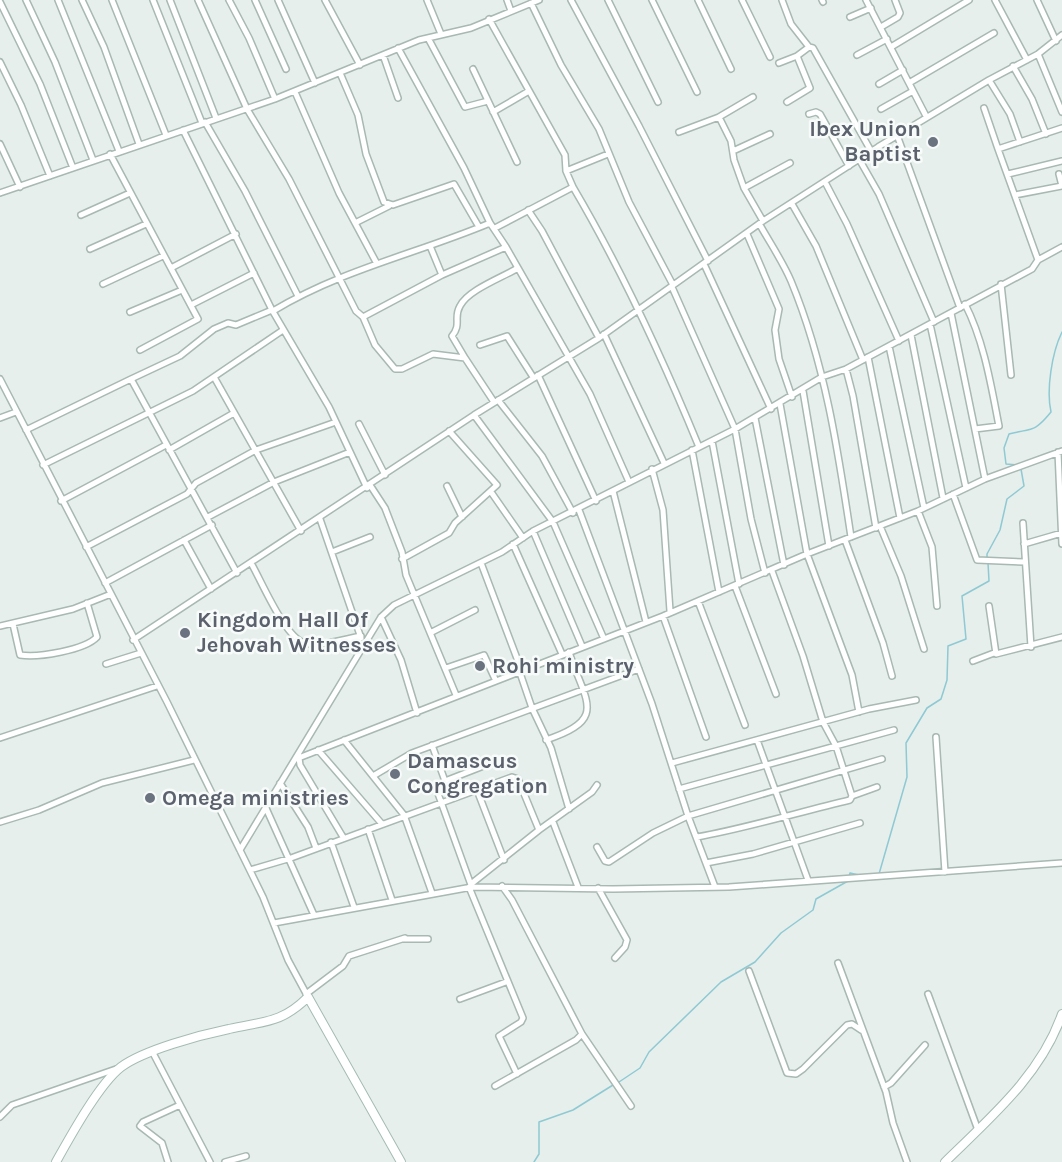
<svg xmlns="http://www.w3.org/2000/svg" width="1062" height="1162" font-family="Karla,sans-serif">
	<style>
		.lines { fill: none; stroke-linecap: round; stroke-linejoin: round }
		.stream { stroke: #8ec9d4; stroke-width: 1.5 }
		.street-casing { stroke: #a8b8b2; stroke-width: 8 }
		.secondary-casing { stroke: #a4bbb3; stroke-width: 10 }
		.street { stroke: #fff; stroke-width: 5 }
		.secondary { stroke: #fff; stroke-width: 8 }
		.worship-dot { fill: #6b7280; stroke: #f7fbf9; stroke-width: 2 }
		.labels { text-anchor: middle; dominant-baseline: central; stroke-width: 5; stroke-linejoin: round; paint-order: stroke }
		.worship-label { font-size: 22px; font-weight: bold; fill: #5b616d; stroke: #f7fbf9; text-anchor: start }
	</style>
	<rect width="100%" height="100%" fill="#e6efeb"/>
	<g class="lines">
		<path class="stream" d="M1018,465L1006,464L1004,448L1009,434C1032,428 1034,433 1051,412C1046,390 1052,352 1062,332
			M987,558V554L1000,530L1007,499L1024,486L1021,469
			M879,874L907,777L906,743L927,708L941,699L947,680L948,646L966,639L962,596L989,581L988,563
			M849,877L850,873L859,875
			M619,1082L640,1068L649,1052L721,982L755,962L781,933L813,910L816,899L848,881
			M534,1162L539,1154V1122L573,1110L613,1085"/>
		<defs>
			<path id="street" d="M26,0L55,62L93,160
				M58,0L119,151
				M82,0L104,47L139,144
				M112,0L166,135
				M153,0L202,123
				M170,0L216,118
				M198,0L247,109L289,179L356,311L363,317
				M229,0L249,38L275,99
				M255,0L286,69
				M278,0L315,83
				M325,0L360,65
				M427,0L441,34
				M507,0L511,11
				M571,0L639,126L708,261
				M608,0L658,102
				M652,0L697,92
				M698,0L731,69
				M742,0L770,57
				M782,0L791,24L809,47
				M822,0L823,2
				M866,0L926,116
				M995,0L1027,60
				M1037,0L1056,41
				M0,2L40,84L73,168
				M531,3L561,65L599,129L629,202L673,285
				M850,17L871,8
				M489,19L565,155L566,171L573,187
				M881,27L898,17L900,13L895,0
				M428,38L465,107L488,101
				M891,47L969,0
				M398,48L464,168L490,223L506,247L442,275L363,317L375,345L395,369H402L433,354L465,358L494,402
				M1038,54L1062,112
				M383,55L398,98
				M857,55L887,39
				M0,62L21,105L50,176
				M779,63L797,56
				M1013,66L1032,99L1046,134
				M473,69L517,162
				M340,73L358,115L366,154L384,202L393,205L454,184L479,227
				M989,80L1010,114L1020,142
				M909,83L994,33
				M879,84L903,70
				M295,92L339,193L376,262
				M753,97L719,117L731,141L734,160L744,188L763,221
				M787,102L810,88L797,56L809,47L813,48L871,151
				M984,108L998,149
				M881,109L913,91
				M493,112L529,91
				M809,114L816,112L820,114L849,166
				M205,122L245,191L298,296
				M183,130L272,310L329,407L367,488
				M679,132L719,117
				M897,135L960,308
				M0,144L20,187
				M733,151L770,134
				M110,154L198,319L140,350
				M859,159L879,194L934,322
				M566,171L608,154
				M1008,174L1062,161
				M1059,174L1062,186
				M825,182L847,224L899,341
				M744,188L790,163
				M0,193L275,99L419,40L471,28L539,0
				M1015,195L1062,186
				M792,204L816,246L863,360
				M528,210L542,231L599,338
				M81,215L130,193
				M355,223L389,206
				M760,225C770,243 783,262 791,281C825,363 838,450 851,537
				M495,228L573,187C622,270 662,357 699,447
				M747,234L779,309L775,330L779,359L792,397
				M430,246L442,275
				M90,249L146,224
				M1038,260L998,149L1062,128
				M704,264L771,409
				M171,268L236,234
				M518,268L590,394L629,482
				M103,284L163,256
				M1001,284L1011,375
				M672,287L735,429L751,519L765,573
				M965,304C984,341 991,385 999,426L975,429
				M191,305L254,273
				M273,311C343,269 416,254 490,223
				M130,312L182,290
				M951,313L985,479
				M930,324L966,488
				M604,334L664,463
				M911,335L943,498
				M480,345L507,336L533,377
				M889,346L924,508
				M868,357L900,518
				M465,358L452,336C462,324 453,318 460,306C468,290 501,278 518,268L506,247
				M846,369L853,396L876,528
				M538,375L596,501
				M214,377L301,531
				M0,379L167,702L263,897L288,960L308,997
				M131,379L180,356L214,329L228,323L236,325L272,310
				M803,391L829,546
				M498,400L542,456L573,513
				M780,404L807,554L852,675L859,712
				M474,415L553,522L604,639
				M0,418L16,412
				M755,418L784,565
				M359,424L385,475
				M26,430L131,379L237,573
				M712,441L739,584
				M169,450L234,413
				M692,450L719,592
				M1058,452L1062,544
				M43,465L193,391L283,330
				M652,469L663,510L670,611
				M370,485L385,508L402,552L406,575L456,695
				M447,486L462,517
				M613,491L646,622
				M491,492L523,538
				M953,494L977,560L1024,562
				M61,501L166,445
				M579,510L652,704L688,816L715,887
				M918,511L932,547L937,606
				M208,517L274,482L350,452
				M320,519L361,638
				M1023,523L1031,647
				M880,526L901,576L924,649
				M533,531L582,646
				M184,540L211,589
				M845,540L883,643L892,676
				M513,544L562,654
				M1024,544L1062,533
				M86,547L187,494L196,483L256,450L336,422
				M332,552L370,537
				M402,559L449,533L455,523L497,485L449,431
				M251,563C262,582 285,638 305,643C321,647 345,639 361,636
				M481,563L521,669
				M105,583L212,525
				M735,586L776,694
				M698,601L745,725
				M989,606L996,654L1062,637
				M663,616L706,737
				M381,617L401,660L417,713
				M13,624L20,655C38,658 85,650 97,637L87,603
				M0,626L73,609L111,594
				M432,632L475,610
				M133,640L474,415L599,338L763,221L878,147L989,80L1038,54L1062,35
				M973,661L994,653
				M106,664L141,653
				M446,668L484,655L495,679
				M519,670L532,708L551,748L569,809
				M936,737L945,872
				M0,738L157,686
				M344,740L404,815L432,893
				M546,740C609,719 585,702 569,652
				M757,740L808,880
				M432,745L445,781
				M318,750L382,824
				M299,758L300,765L343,837
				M296,759L663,616L807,554L918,511L985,479L1062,451
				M672,763L869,709L916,700
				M373,776L412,753L639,669
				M280,783L308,827L316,848
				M679,789L894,730
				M477,790L504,860
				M852,796L877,787
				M265,806L314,915
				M0,822L39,810L102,783L194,760
				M553,822L578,887
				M368,829L392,900
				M697,837C748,828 799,812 850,800L852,796L836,746L823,722L803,656L772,571
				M331,842L354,907
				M597,847L605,861L609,862L653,833L688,816L882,759
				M240,850L364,645L381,617L394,605L502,552L533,531L735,429L822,377L846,369L1032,269L1038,260L1062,247
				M706,863L753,854L860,823
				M250,870L291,858L512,777L518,779L539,830
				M471,884L539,830L592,792L597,785
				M471,885L436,788L445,781L481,767
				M469,887L523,1018L521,1022L499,1036L517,1074
				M598,888L627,940L625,947L615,958
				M274,923L472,887L613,889L729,887L1062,863
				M404,939H428
				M838,963L886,1092L893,1123L907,1162
				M749,971L787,1073L796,1074L803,1069L847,1025L852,1024L861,1030
				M306,994L343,966L349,956L405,938
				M928,994L978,1130
				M460,999L506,982
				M582,1034L631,1106
				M153,1053L210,1162
				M495,1086L576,1040L582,1034L512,900L502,886
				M884,1087L891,1083L925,1045
				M0,1117L12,1105L116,1069
				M168,1162L162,1143L140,1126L143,1122L180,1105
				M225,1162L246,1156"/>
			<path id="secondary" d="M56,1162C70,1137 99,1084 121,1067C144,1050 200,1035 229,1029C263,1021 281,1024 308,997L401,1162
				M945,1162C990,1118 1041,1075 1062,1014"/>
		</defs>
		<use href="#street" class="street-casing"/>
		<use href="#secondary" class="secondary-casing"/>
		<use href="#street" class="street"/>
		<use href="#secondary" class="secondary"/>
	</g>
	<g class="worship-dot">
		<circle cx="933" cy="142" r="6"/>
		<circle cx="185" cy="633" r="6"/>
		<circle cx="480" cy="666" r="6"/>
		<circle cx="395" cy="774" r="6"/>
		<circle cx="150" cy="798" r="6"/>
	</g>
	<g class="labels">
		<g class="worship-label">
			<text x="921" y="129" text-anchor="end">Ibex Union<tspan x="921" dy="25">Baptist</tspan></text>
			<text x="197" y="620">Kingdom Hall Of<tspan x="197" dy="25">Jehovah Witnesses</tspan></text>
			<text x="492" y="666">Rohi ministry</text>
			<text x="407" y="761">Damascus<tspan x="407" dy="25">Congregation</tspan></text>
			<text x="162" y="798">Omega ministries</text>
		</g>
	</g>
</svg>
